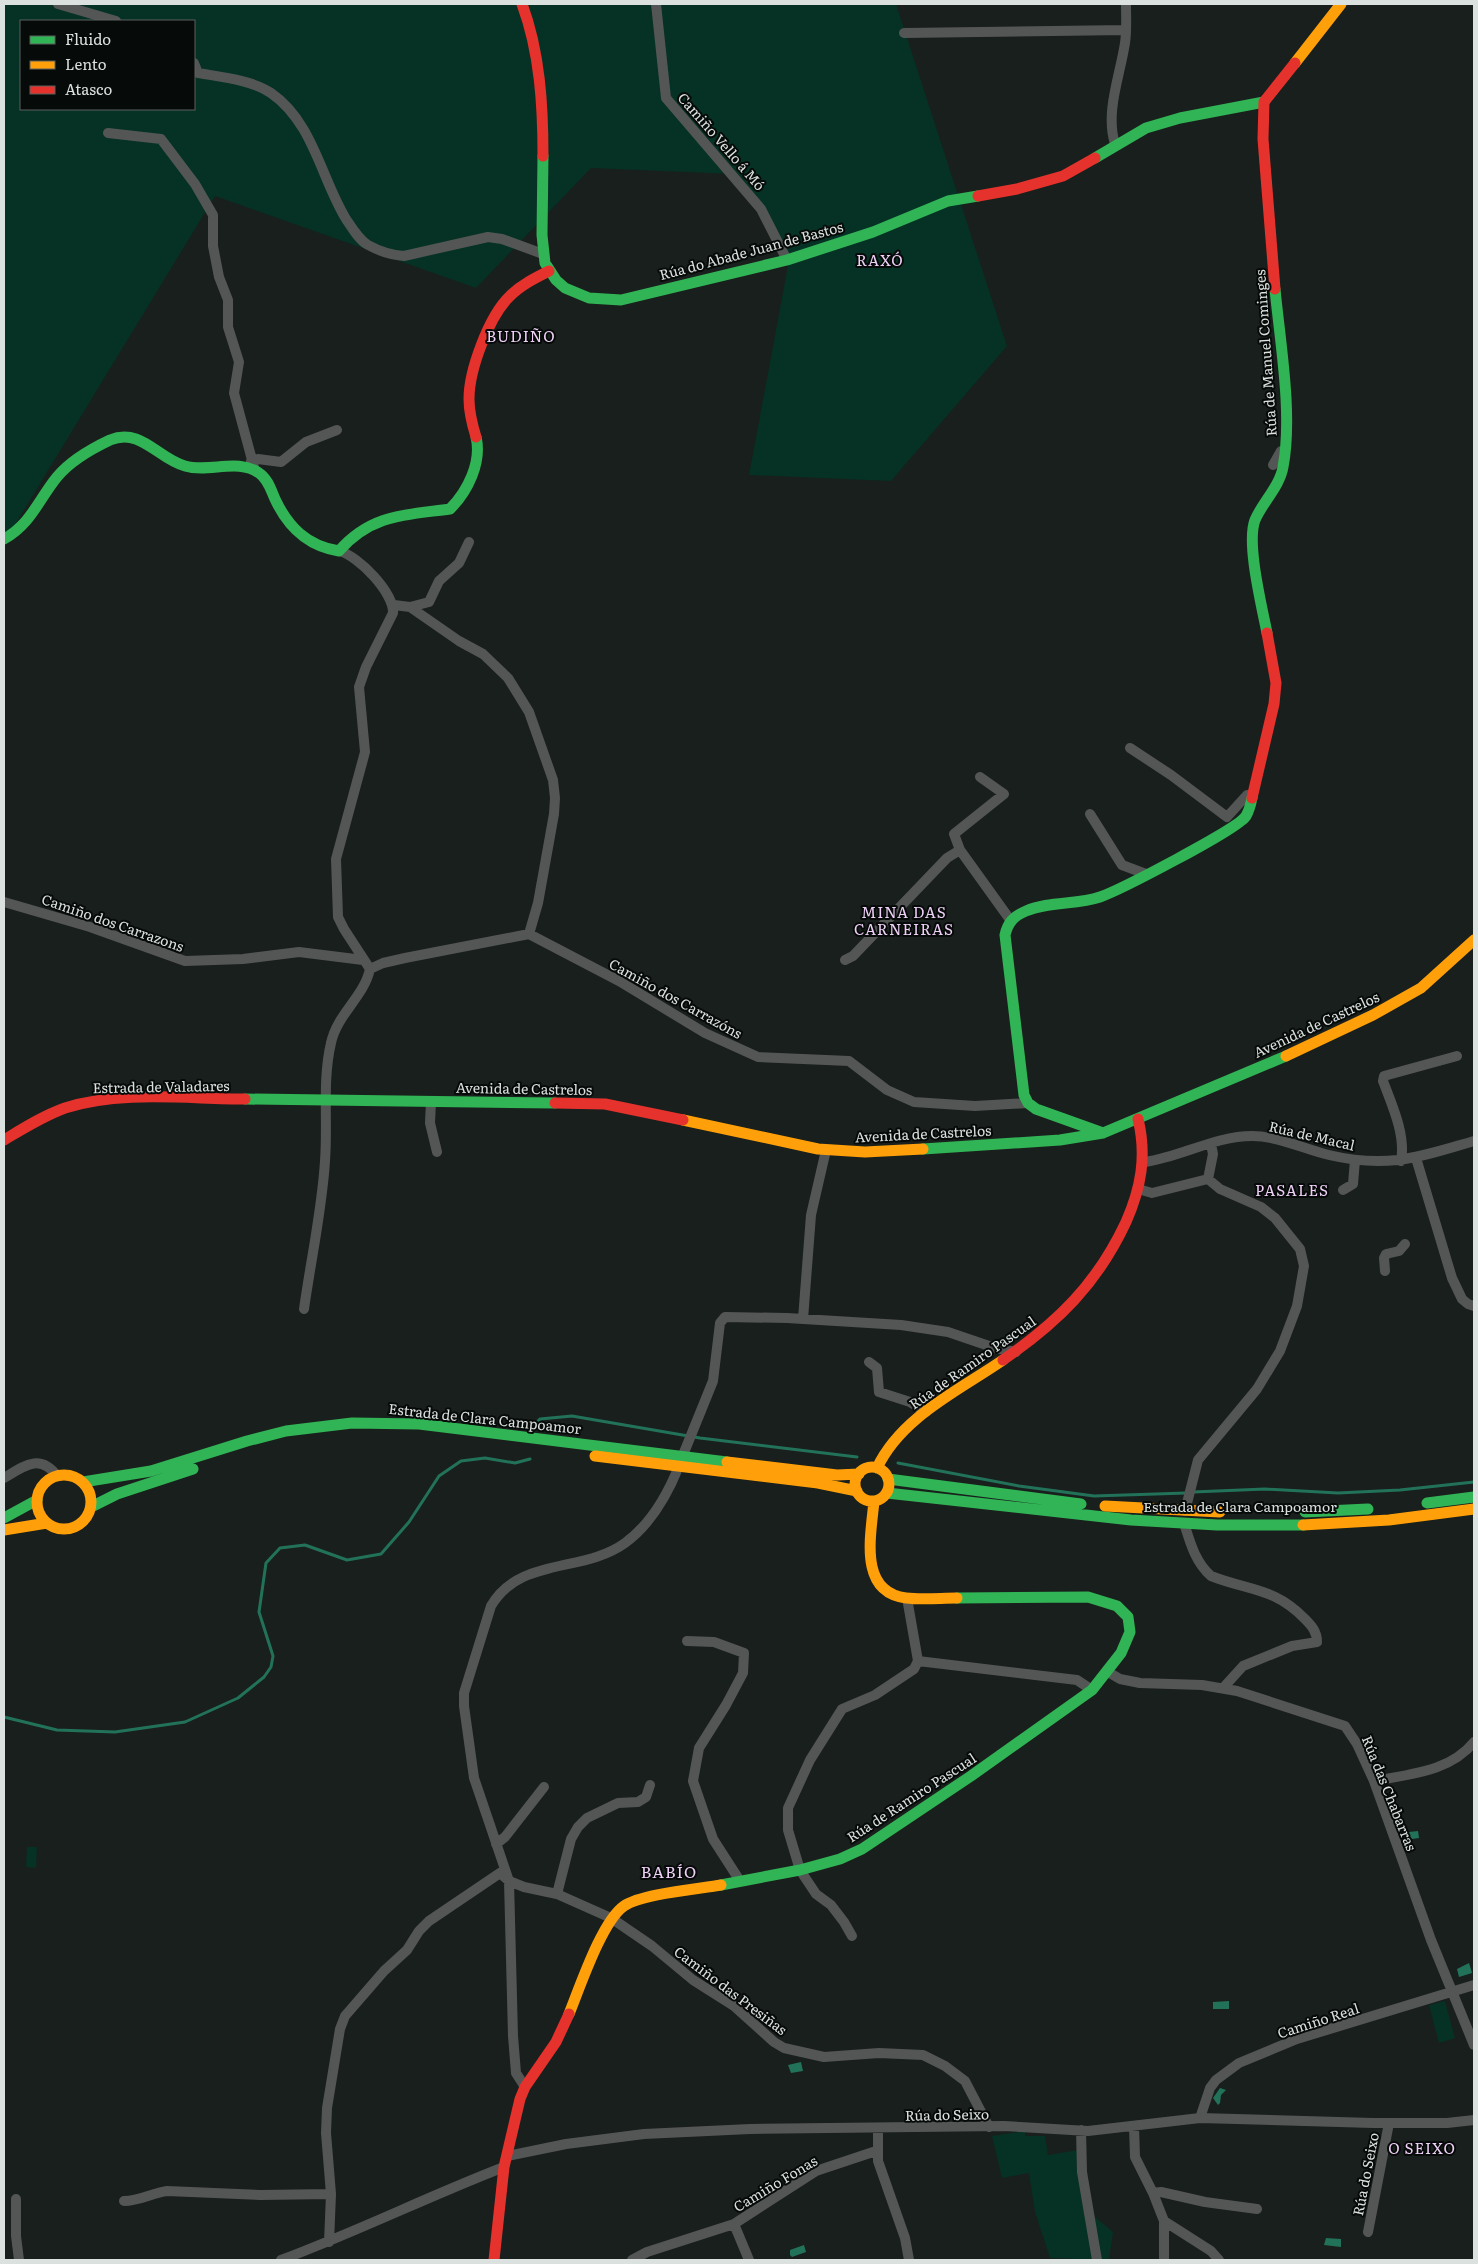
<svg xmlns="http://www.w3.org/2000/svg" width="1478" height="2264" font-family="Literata,serif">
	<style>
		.green { fill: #063125; fill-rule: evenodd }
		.water { fill: #22725a }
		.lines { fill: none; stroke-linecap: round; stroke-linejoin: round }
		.stream { stroke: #22725a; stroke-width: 3 }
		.street { stroke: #545655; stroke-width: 10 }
		.fast { stroke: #30b455; stroke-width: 11 }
		.slow { stroke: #ff9f0a; stroke-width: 11 }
		.jam { stroke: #e5322d; stroke-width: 11 }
		.labels { text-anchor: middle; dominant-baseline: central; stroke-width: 4; stroke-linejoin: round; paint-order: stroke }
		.street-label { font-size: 14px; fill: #dbe1df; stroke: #060a08 }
		.neighbourhood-label { font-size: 15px; letter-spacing: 1px; fill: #f0d2f8; stroke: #060a08 }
		.quarter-label { font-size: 16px; letter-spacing: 1px; fill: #f0d2f8; stroke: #060a08 }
	</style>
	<rect width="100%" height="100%" fill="#191f1c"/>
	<path class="green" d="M4,4H896L1007,346L891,481L749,475L790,255L733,174L591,168L476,288L215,196L10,533H4ZM21,21H194V109H21Z
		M27,1847H37L36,1868L26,1867Z
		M1445,2001L1455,2038L1439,2043L1429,2005Z
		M1025,2131V2136H1045L1048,2155L1078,2150L1094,2216L1113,2232L1109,2260L1050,2258L1035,2212L1029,2173L1002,2178L992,2136Z"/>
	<path class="water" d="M1406,1830L1409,1832L1418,1831L1419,1838L1405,1840L1404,1833Z
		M1469,1963L1472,1973L1459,1977L1457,1969Z
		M1229,2001V2009H1213V2002Z
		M801,2062L803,2071L791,2073L788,2065Z
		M1220,2088L1226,2090L1221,2095L1220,2103L1218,2105L1213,2098Z
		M1326,2238L1341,2239V2247L1324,2245Z
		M804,2245L806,2252L792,2257L790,2255V2250Z"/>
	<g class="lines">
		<path class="stream" d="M531,1428L540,1419L572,1416L700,1438L857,1457
			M898,1463L1019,1486L1094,1496L1186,1493
			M1193,1492L1265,1489L1338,1493L1400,1490L1474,1482
			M4,1717L57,1730L115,1732L185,1722L238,1698L264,1677L271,1667L273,1656L259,1612L266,1563L280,1548L305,1545L347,1560L381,1554L409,1522L439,1476L461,1461L485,1458L515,1463L530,1459"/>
		<path class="street" d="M58,4L116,21
			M656,4L666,98L761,209L787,260
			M904,33L1126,30
			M194,63L198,73C221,77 252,80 271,93C313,122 321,178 346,219C352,228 359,240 368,245C379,251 392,255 404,256L488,237L502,239L543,254
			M108,133L161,139L195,184L213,215V246L219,277L228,300V327L239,362L234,393L255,471
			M1115,144C1105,112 1120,76 1125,43C1127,30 1126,17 1126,4
			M251,461L258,459L281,462L306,442L337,430
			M1273,465L1281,451H1285
			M394,605L410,607L459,641L483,654L508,678L529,712L553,780L555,798L554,814L538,903L529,934
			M410,607L429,602L439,581L459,563L469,542
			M1130,748L1171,775L1227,817L1247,795H1253
			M980,777L1004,794L954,834L960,850L1011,921
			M1090,814L1122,865L1146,874
			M4,902L90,927L185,961L243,959L299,952L363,960
			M845,960L853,956L947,858L960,850
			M370,969L383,963L405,958L529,934L619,981L705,1033L758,1057L849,1061L887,1090L914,1102L975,1106L1028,1103
			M431,1101L430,1123L437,1152
			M1416,1158L1452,1278L1462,1299L1468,1304L1474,1306
			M1401,1161C1406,1135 1392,1105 1383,1081L1384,1076L1457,1056
			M1145,1162C1181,1157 1215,1136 1252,1136C1278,1136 1304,1149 1329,1155C1388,1169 1419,1157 1474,1141
			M1208,1179L1213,1154L1211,1144
			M1138,1189L1152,1193L1208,1179L1220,1189L1261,1207L1275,1218L1300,1249L1304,1266L1297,1306L1280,1351L1257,1389L1198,1460L1185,1511
			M1343,1190L1353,1184L1355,1160
			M1385,1271L1384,1258L1386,1254L1399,1251L1405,1244
			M304,1309C311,1259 322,1210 325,1161C328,1122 322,1081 331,1043C337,1014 364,997 370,969L344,929L338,917L336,859L365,752L359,687L366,667L393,613C394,593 359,556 339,551
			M803,1319L811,1215L826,1150
			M869,1362L877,1368L879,1392L910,1402L926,1412
			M683,1455L713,1381L720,1323L725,1317L787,1318L901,1325L948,1332L995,1348L1016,1352
			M4,1478C24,1466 40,1453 57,1476
			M1184,1523C1190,1542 1195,1562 1211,1576C1249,1591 1274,1587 1305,1619C1312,1626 1317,1632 1317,1642L1292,1646L1243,1666L1223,1688
			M907,1598L918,1661L1077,1680L1092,1690
			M687,1641L714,1642L744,1653L743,1673L726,1705L699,1748L693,1781L713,1839L740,1881
			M1108,1672L1120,1679L1140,1683L1202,1685L1237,1691L1345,1726L1357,1744L1374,1781L1431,1940L1474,2045
			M1374,1781C1409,1774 1450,1772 1474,1742
			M496,1844L505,1837L544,1787
			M557,1894L571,1839L578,1827L587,1818L618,1803L638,1802L646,1797L650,1785
			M852,1936L844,1922L831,1905L816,1894L800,1870L788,1830V1808L810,1760L842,1709L875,1695L914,1669L918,1661
			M525,2087L516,2073L513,2036L509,1881L474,1778L464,1706V1693L491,1606C519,1557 584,1573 625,1543C651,1524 667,1496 679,1466
			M1200,2118L1210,2088L1216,2080L1239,2063L1297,2039L1474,1985
			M1134,2126L1135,2157L1153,2193L1164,2221V2260
			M878,2128V2161L905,2238L909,2260
			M1081,2130L1082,2172L1097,2260
			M507,2156L566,2144L644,2134L750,2129L1004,2126L1088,2131L1200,2118L1373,2123H1447L1474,2120
			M1153,2193L1161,2192L1205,2202L1257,2209
			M16,2199V2236L19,2260
			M124,2201C140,2201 152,2193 167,2191L260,2195L331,2194
			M1164,2221L1211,2251L1219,2260
			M734,2224L749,2260
			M1368,2232L1389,2123
			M329,2242L331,2194L326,2133L327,2108L340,2029L345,2016L384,1971L407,1950L419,1931L429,1921L500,1873L509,1881L524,1887L557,1894L611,1918L652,1946L693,1980L734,2006L774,2042L784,2048L824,2057L879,2053L923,2055L945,2066L965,2081L989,2127
			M281,2260C356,2232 429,2196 504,2167
			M632,2260L647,2252L734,2224L816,2171L876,2151"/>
		<path class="fast" d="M543,156L542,235L545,263L556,280L565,288L589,298L621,300L787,260L873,232L948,201L978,196
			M1095,158L1146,128L1180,118L1264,102
			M4,539C31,524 39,499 57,477C71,460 91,449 110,440C141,427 158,459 185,466C209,473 238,458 259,473C268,479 271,490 275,499C288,527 307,546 339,551C371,514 406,515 450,509C468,491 482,462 476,437
			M1267,633C1262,607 1246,543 1255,520C1262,503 1280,486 1283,467C1293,415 1280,342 1275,289
			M245,1099L555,1103
			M1103,1133L1036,1109L1028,1103L1024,1095L1005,935C1008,922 1014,916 1026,911C1049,901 1077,905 1100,897C1120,890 1238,829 1246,816C1249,811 1251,803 1252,798
			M923,1149L1060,1140L1103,1133L1286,1056
			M888,1479L1081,1504
			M83,1482L151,1471L247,1441L286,1431L352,1423L419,1424L727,1462
			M887,1493L1131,1520L1217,1525H1303
			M1427,1503L1474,1497
			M91,1507L117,1494L193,1469
			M1305,1512L1368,1509
			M4,1518L37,1500
			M721,1885L800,1870L840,1859L862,1849L971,1776L1092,1690L1121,1653L1130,1632L1128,1617L1117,1606L1088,1597L957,1598"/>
		<path class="slow" d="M1295,63L1341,4
			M1286,1056L1373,1015L1421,988L1474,940
			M683,1120L818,1149L865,1152L923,1149
			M595,1456L818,1483L857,1491
			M727,1462L837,1475L859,1474
			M855 1484a17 17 0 1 1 34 0a17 17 0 1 1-34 0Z
			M877,1468C901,1417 958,1391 1003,1360
			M37 1502a27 27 0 1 1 54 0a27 27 0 1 1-54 0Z
			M874,1501C871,1535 858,1592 906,1598C923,1600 941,1598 957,1598
			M1105,1506L1220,1512
			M1303,1525L1389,1520L1474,1509
			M4,1530L47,1523
			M569,2014C580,1987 602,1921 624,1906C641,1894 698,1889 721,1885"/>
		<path class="jam" d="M522,4C540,52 543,106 543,156
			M978,196L1017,189L1063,176L1095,158
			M1275,289L1263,139L1264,102L1295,63
			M476,437C472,424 469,412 469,399C469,370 489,316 510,296C521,285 535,278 549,271
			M1252,798L1274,704L1276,683L1267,633
			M555,1103L605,1104L683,1120
			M4,1140C24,1128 43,1116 65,1108C121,1090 187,1099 245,1099
			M1003,1360C1058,1322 1097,1284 1126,1222C1141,1188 1147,1156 1138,1119
			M494,2260L504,2167L520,2099L525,2087L556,2042L569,2014"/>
	</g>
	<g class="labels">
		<g class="street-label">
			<text transform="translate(722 141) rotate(49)">Camiño Vello á Mó</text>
			<text transform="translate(751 250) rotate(-15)">Rúa do Abade Juan de Bastos</text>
			<text transform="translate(1265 353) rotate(-94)">Rúa de Manuel Cominges</text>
			<text transform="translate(113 922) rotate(19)">Camiño dos Carrazons</text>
			<text transform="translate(676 998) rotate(29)">Camiño dos Carrazóns</text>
			<text transform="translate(1316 1024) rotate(-25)">Avenida de Castrelos</text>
			<text transform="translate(161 1086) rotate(-1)">Estrada de Valadares</text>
			<text transform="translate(524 1088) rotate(1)">Avenida de Castrelos</text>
			<text transform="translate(923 1133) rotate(-3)">Avenida de Castrelos</text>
			<text transform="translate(1312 1135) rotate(13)">Rúa de Macal</text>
			<text transform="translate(972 1362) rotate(-35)">Rúa de Ramiro Pascual</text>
			<text transform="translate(485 1418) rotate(6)">Estrada de Clara Campoamor</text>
			<text x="1240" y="1506">Estrada de Clara Campoamor</text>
			<text transform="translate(1390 1793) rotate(68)">Rúa das Chabarras</text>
			<text transform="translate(911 1797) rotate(-33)">Rúa de Ramiro Pascual</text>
			<text transform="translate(731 1990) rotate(37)">Camiño das Presiñas</text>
			<text transform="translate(1318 2020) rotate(-18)">Camiño Real</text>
			<text transform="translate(947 2114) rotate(-1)">Rúa do Seixo</text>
			<text transform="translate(1365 2174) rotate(-79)">Rúa do Seixo</text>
			<text transform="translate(775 2183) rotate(-31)">Camiño Fonas</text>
		</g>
		<g class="neighbourhood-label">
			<text x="880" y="259">RAXÓ</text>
			<text x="521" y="335">BUDIÑO</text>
			<text x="904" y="911">MINA DAS<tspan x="904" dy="17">CARNEIRAS</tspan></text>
			<text x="1292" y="1189">PASALES</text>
			<text x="1422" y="2147">O SEIXO</text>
		</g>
		<g class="quarter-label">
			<text x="669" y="1871">BABÍO</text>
		</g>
	</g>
	<rect width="1478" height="2264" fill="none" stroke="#dbe1df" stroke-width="10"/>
	<rect x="20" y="20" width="175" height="90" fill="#060a08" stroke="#5b605e"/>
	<rect x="30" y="36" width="25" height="8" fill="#30b455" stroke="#5b605e"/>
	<text x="65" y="45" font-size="15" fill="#dbe1df">Fluido</text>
	<rect x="30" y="61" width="25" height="8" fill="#ff9f0a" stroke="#5b605e"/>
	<text x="65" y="70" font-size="15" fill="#dbe1df">Lento</text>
	<rect x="30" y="86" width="25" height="8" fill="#e5322d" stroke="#5b605e"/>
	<text x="65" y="95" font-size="15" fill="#dbe1df">Atasco</text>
</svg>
